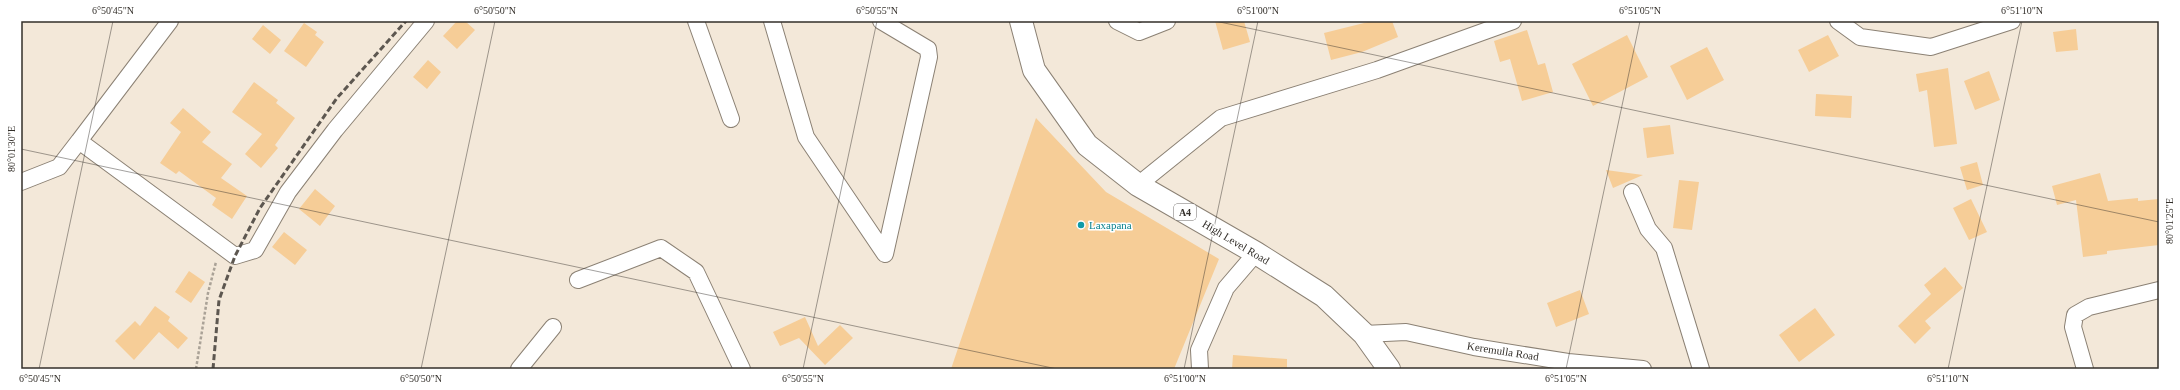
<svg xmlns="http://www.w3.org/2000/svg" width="2180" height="390" font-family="Georgia,serif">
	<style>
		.building { fill: #f6cd97 }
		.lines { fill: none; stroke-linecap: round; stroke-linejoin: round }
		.street-casing { stroke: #8b8174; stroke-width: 18 }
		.highway-casing { stroke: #8b8174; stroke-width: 24 }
		.path { stroke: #aaa297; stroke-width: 2.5; stroke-dasharray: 3 2; stroke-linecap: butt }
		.street { stroke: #fff; stroke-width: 16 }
		.highway { stroke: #fff; stroke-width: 22 }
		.rail { stroke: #5d5750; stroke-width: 3; stroke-dasharray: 6 3; stroke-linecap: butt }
		.ticks { fill: none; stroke: #332f2a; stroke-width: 1; stroke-opacity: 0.45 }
		.culture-dot { fill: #0f9aa8; stroke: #fff; stroke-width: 1.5 }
		.labels { text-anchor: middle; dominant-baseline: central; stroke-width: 3; stroke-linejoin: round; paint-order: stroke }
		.shield { fill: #fff; stroke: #706d6a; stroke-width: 1 }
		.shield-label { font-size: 10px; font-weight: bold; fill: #332f2a }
		.culture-label { font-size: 11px; fill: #0d838f; stroke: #fff; text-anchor: start }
		.street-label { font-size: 11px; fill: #332f2a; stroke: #fff }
		.neatline { fill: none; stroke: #332f2a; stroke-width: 1.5 }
		.ticks-label { font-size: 10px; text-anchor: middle; fill: #332f2a }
	</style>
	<rect width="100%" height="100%" fill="#f3e8d9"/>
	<path class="building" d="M457,21H465L475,30L457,49L443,36Z
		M1215,21H1244L1250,42L1223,50Z
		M1372,21H1392L1398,37L1362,52L1331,60L1324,33Z
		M304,23L317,32L315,35L324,42L306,67L284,51Z
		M263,25L281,40L270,54L252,39Z
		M2076,29L2078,50L2056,52L2053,32Z
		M1527,30L1538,65L1545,63L1553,92L1522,101L1510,59L1500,62L1494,41Z
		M1627,35L1648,77L1593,106L1572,64Z
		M1828,35L1839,56L1809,72L1798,50Z
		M1707,47L1724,80L1687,100L1670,66Z
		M428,60L441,72L427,89L413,77Z
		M1948,68L1957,144L1934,147L1927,90L1919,92L1916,74Z
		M1989,71L2000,100L1975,110L1964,81Z
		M254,82L278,100L276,103L295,118L275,145L278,148L261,168L245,154L262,134L232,112Z
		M1816,94L1852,96L1851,118L1815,116Z
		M183,108L211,132L202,142L232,164L221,178L247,196L232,219L212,205L216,198L179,171L176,174L160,163L181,132L170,123Z
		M1036,118L1106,192L1219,259L1174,369H951Z
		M1670,125L1674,154L1647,158L1643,128Z
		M1977,162L1983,185L1967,190L1960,167Z
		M1606,170L1643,175L1613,188Z
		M2100,173L2108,201L2138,198V201L2159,199V245L2107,251V254L2083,257L2076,200L2057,205L2052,186Z
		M1679,180L1699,182L1692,230L1673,228Z
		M315,189L335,206L320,226L299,209Z
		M1971,199L1987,232L1969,240L1953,208Z
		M284,232L307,250L295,265L272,247Z
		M1945,267L1963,288L1925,321L1931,328L1915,344L1898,326L1931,294L1924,285Z
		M189,271L205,282L191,303L175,292Z
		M1580,290L1589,314L1556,327L1547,303Z
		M155,306L170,317L168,321L188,338L178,349L159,332L134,360L115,341L135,321L140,326Z
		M1815,308L1835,335L1799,362L1779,335Z
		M805,317L818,346L840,325L853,338L825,365L799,338L780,346L773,332Z
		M1233,355L1287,359V369H1232Z"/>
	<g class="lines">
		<defs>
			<path id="street" d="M170,21L79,141L235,256L255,250L288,192L335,130L426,21
				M696,21L731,119
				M772,21L806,137L885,254
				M881,21L928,49L929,57L885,254
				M1117,21L1139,32L1167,21
				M1838,21L1860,37L1931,47L2012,21
				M21,182L59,167L79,141
				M1138,185L1221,118L1377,70L1513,21
				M1632,192L1648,229L1664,248L1701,369
				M578,280L661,248L696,272L742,369
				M1364,334L1406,332L1474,347L1568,362L1643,369
				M519,369L553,327
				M1200,369L1199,350L1226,288L1256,253
				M2085,369L2073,327L2075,315L2089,307L2159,290"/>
			<path id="highway" d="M1021,21L1034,70L1087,145L1138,185L1256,253L1324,296L1364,334L1389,369"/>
		</defs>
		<use href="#street" class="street-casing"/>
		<use href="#highway" class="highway-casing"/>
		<path class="path" d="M196,369L208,293L216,262"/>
		<use href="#street" class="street"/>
		<use href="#highway" class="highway"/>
		<path class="rail" d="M213,369L219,300L235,256L260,208L337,98L406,21"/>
	</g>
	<path class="ticks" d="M1215,21L2159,222M21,149L1057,369M39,369L113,21M421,369L495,21M803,369L877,21M1184,369L1258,21M1566,369L1640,21M1948,369L2022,21"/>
	<circle class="culture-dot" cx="1081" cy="225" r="4"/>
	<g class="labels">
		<rect class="shield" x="1174" y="204" width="22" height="16" rx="3"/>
		<g class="shield-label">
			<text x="1185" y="212">A4</text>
		</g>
		<g class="culture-label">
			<text x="1089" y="225">Laxapana</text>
		</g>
		<g class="street-label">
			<text transform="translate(1236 242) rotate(31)">High Level Road</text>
			<text transform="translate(1503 351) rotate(9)">Keremulla Road</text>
		</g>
	</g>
	<rect width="2180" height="390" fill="none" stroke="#ffffff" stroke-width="44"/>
	<rect x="22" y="22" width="2136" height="346" class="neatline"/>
	<g class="ticks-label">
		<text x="113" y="14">6°50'45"N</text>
		<text x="495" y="14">6°50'50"N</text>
		<text x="877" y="14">6°50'55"N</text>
		<text x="1258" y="14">6°51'00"N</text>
		<text x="1640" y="14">6°51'05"N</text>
		<text x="2022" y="14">6°51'10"N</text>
		<text transform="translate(11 149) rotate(-90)" y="4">80°01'30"E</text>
		<text transform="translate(2169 221) rotate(-90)" y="4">80°01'25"E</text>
		<text x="40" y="382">6°50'45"N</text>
		<text x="421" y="382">6°50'50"N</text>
		<text x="803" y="382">6°50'55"N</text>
		<text x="1185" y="382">6°51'00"N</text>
		<text x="1566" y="382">6°51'05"N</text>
		<text x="1948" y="382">6°51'10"N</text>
	</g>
</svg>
